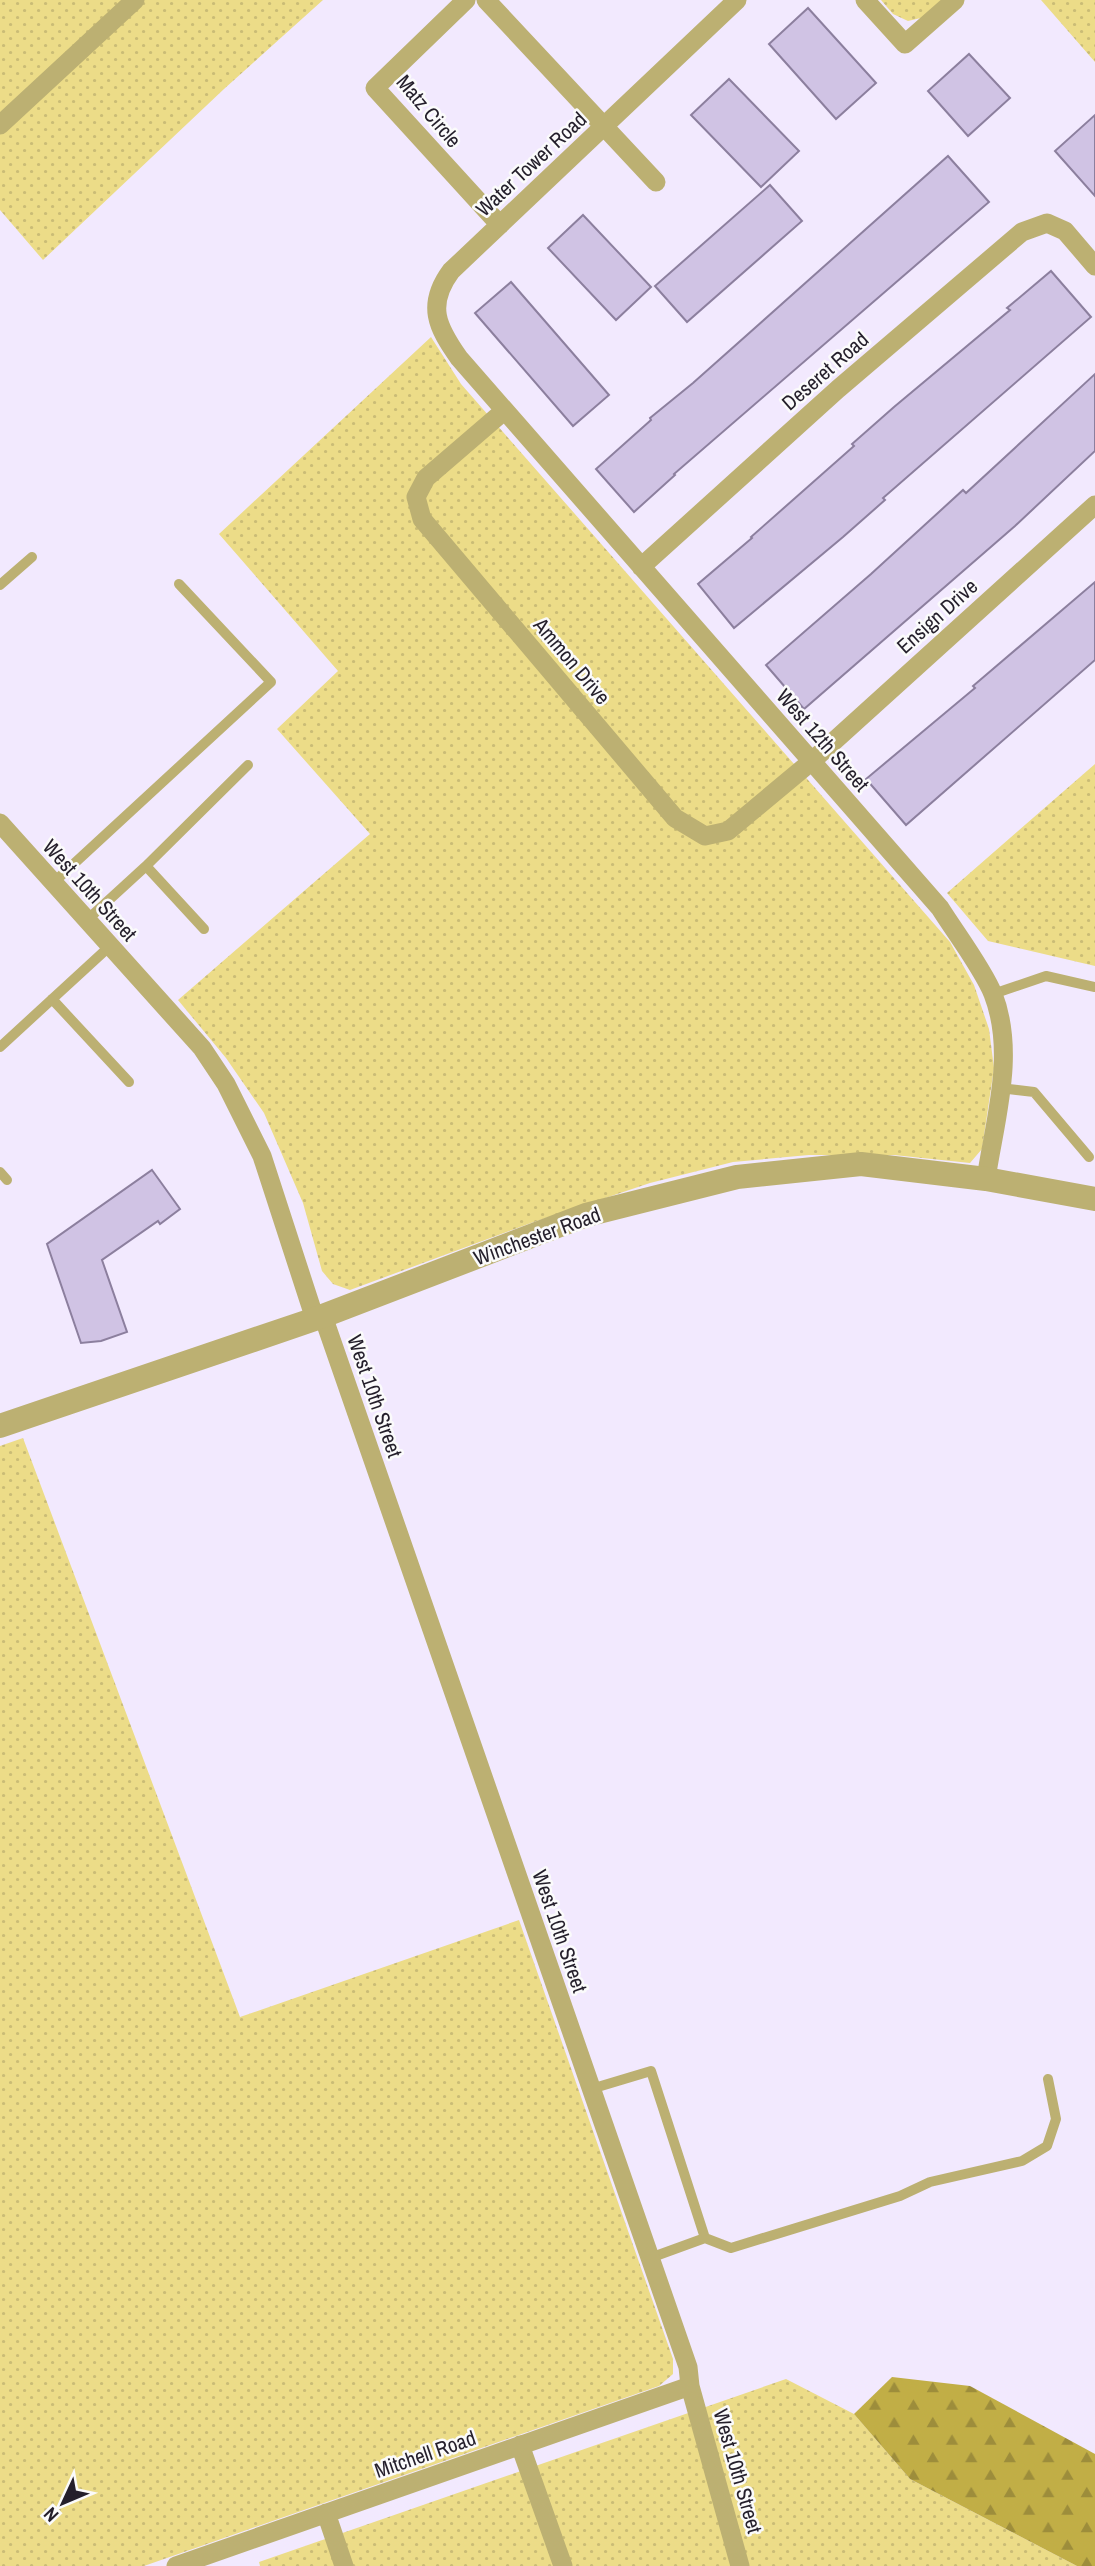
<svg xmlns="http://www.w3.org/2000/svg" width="1095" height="2566" font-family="'Archivo Narrow',sans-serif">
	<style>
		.green { fill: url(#green-dots) }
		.forest { fill: url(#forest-firs) }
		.building { fill: #d0c3e4; stroke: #8c7f9e; stroke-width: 2 }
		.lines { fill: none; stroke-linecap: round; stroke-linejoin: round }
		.service { stroke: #bcb072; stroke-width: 10 }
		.minor { stroke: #bcb072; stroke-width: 19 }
		.tertiary { stroke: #bcb072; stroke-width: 24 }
		.labels { text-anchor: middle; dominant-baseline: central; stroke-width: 5; stroke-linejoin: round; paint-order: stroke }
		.street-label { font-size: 21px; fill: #241f2b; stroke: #fbfbfb }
	</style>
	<defs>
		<pattern id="green-dots" width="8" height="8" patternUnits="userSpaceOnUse" patternTransform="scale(1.75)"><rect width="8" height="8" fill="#ecdc88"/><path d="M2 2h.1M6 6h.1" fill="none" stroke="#cabc76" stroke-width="1.8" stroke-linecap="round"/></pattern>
		<pattern id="forest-firs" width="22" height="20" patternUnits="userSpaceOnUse" patternTransform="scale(1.75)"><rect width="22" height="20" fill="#c1ae46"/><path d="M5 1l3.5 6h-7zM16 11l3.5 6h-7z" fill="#9d8d3b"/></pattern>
	</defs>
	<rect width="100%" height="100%" fill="#f2e9fe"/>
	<path class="green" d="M0,0H323L224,89L43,260L0,210Z
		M881,0H944L925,17L908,21L893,14Z
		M1041,0H1095V62Z
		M431,337L461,384L950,942L974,985L989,1029L994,1068L982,1149L970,1163L894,1155H809L733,1162L650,1183L531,1223L350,1290L333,1284L322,1271L303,1203L264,1113L226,1058L178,1000L370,834L277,729L338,671L219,534Z
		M1095,764V966L988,941L947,893Z
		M23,1438L240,2017L519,1920L673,2359V2374L659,2386L144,2566H0V1446Z
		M786,2379L854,2414L910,2479L1077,2566H260L259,2562Z"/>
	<path class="forest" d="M892,2377L970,2386L1095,2454V2566H1077L910,2479L854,2414Z"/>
	<path class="building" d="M808,8L876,83L836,119L769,44Z
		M969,54L1010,98L968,136L928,91Z
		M729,79L799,151L761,187L691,115Z
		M1095,115V196L1055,151Z
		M948,156L989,202L674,474L675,475L634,512L596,469L651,420L650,418L693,383Z
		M770,185L802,221L687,322L655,286Z
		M583,215L651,287L616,320L548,248Z
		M1051,271L1091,317L883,498L885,500L843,537L734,628L698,584L752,538L751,537L854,446L852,444L894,407L1010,310L1007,308Z
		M511,282L609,395L573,426L475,313Z
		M1095,374V451L1015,526L804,709L766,665L871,574L963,490L966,493Z
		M1095,582V660L906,825L866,779L975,688L973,686Z
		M152,1170L180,1209L160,1224L158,1221L102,1260L127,1332L101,1341L81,1343L47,1244Z"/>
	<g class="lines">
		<path class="service" d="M0,585L32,557
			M146,866L204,929
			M53,883L271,682L179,584
			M87,920L146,866L248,765
			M993,994L1046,976L1095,987
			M52,999L129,1082
			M0,1047L110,946
			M1000,1088L1034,1092L1089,1157
			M0,1172L7,1180
			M591,2089L651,2071L705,2238
			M650,2258L705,2238L731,2248L900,2196L930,2182L1022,2161L1047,2146L1056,2119L1048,2079"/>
		<path class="minor" d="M466,0L375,88L500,225
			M486,0L656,182
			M737,0L451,271C426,305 437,327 459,358L940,908C955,932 983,969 993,994C1016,1053 995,1119 986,1179
			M865,0L905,44L955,0
			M0,125L135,0
			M504,411L426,478L416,497L422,519L675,818L705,836L728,831L812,761L1095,505
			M641,567L838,389L1022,232L1047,223L1065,231L1095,266
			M0,823L202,1048L226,1084L262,1156L315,1319
			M323,1316L688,2367L690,2386L740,2566
			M520,2445L563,2566
			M326,2513L344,2566
			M176,2566L690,2386"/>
		<path class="tertiary" d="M0,1426L315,1319L586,1215L737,1177L861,1164L986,1179L1095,1199"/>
	</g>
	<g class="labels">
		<g class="street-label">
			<text transform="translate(429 111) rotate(50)">Matz Circle</text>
			<text transform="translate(531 164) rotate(-43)">Water Tower Road</text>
			<text transform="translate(825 371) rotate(-41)">Deseret Road</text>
			<text transform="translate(937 616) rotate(-42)">Ensign Drive</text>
			<text transform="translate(572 661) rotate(50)">Ammon Drive</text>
			<text transform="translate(823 740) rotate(49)">West 12th Street</text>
			<text transform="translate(90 890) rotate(48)">West 10th Street</text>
			<text transform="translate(537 1236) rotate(-20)">Winchester Road</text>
			<text transform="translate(375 1396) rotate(71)">West 10th Street</text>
			<text transform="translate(560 1931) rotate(71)">West 10th Street</text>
			<text transform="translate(425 2454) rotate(-19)">Mitchell Road</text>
			<text transform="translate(738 2471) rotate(74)">West 10th Street</text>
		</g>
	</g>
	<g transform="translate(63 2503) rotate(226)" stroke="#fbfbfb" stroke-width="5" paint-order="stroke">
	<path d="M0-5L12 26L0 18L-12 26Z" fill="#241f2b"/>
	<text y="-10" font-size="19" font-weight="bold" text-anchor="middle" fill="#241f2b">N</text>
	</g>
</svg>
